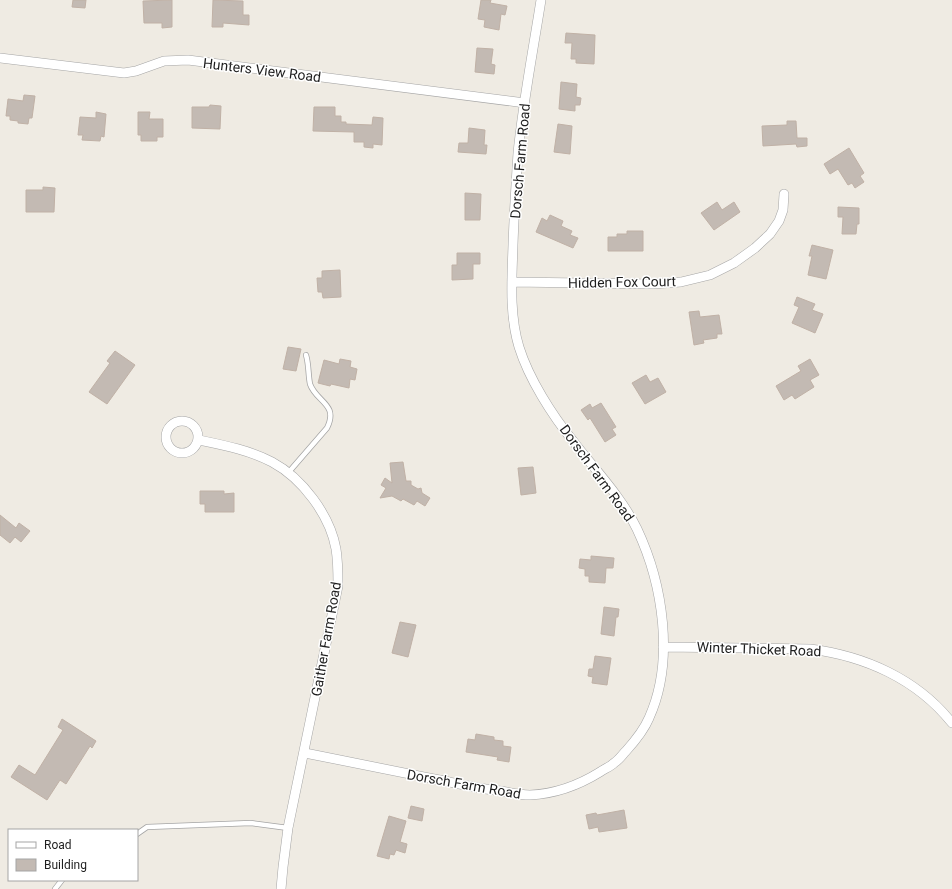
<svg xmlns="http://www.w3.org/2000/svg" width="952" height="889" font-family="Roboto,sans-serif">
	<style>
		.building { fill: #c3bab3; stroke: #c0b1a6 }
		.lines { fill: none; stroke-linecap: round; stroke-linejoin: round }
		.lane-casing { stroke: #a5a5a5; stroke-width: 6 }
		.street-casing { stroke: #a5a5a5; stroke-width: 10 }
		.lane { stroke: #fff; stroke-width: 4.5 }
		.street { stroke: #fff; stroke-width: 9 }
		.labels { text-anchor: middle; dominant-baseline: central; stroke-width: 3; stroke-linejoin: round; paint-order: stroke }
		.street-label { font-size: 14px; fill: #1e1e1e; stroke: #fff }
	</style>
	<rect width="100%" height="100%" fill="#efebe3"/>
	<path class="building" d="M73,0H86L85,8L72,7Z
		M172,0V27L162,28V23H144L143,1Z
		M213,0L243,1V15H249V25L223,23V27H212Z
		M481,0H491L490,3L507,6L505,15L501,14L499,30L484,27L485,20L478,19Z
		M566,33L595,35L594,64L576,63V59H571L572,43H565Z
		M477,48L493,49L491,64L495,65L494,74L475,72Z
		M561,82L577,84L576,97L581,98L580,105H575V111L559,109Z
		M24,95L35,96L32,118H29L28,124L18,123V121L10,120V116H6L8,99L23,101Z
		M210,105L221,106L220,129L192,128V107H209Z
		M314,107H335V116H341V122H346V124L372,125L373,117L383,118L382,145L373,144V148L364,147V142H354V132L313,131Z
		M96,112L106,114L104,137L101,136L100,141L82,140L83,135H78L80,117L96,118Z
		M138,112H150L149,119H163V137H157V141H141V135H138Z
		M787,121H796L797,138H807V146L797,147L796,144L763,146L762,126L787,125Z
		M558,124L572,126L570,154L554,152Z
		M469,128L485,130L484,145H487L486,154L458,152L459,143H468Z
		M849,148L864,173L860,176L864,182L855,188L852,183L848,185L838,169L830,174L824,164Z
		M43,187L55,188L54,212H26V190H43Z
		M465,193L481,194L480,220H465Z
		M717,202L722,210L734,202L740,212L714,230L701,213Z
		M838,207L859,208V224H857L856,234H842L843,217H838Z
		M550,215L563,221L561,226L572,231L570,235L578,238L573,248L536,232L542,218L547,221Z
		M627,231H643V251H608V237H617V234H627Z
		M812,245L833,250L826,279L808,275L812,256H809Z
		M457,253H480V264H473V279L452,280V265H457Z
		M340,270L341,297L323,298L322,292H318L317,278H322V271Z
		M797,297L815,304L812,310L823,314L815,333L792,323L799,307L794,305Z
		M699,311L700,317L719,315L722,334H717V338L703,340L704,343L694,345L689,312Z
		M288,347L301,349L296,371L283,369Z
		M115,351L135,365L107,404L89,392L110,363L107,361Z
		M340,359L351,361L350,367L357,369L355,380L350,379L349,388L331,384L330,386L318,383L324,360L339,364Z
		M810,359L819,375L810,380L814,387L795,399L792,395L784,400L776,386L801,371L798,366Z
		M646,375L650,382L658,378L666,392L645,404L632,383Z
		M601,403L616,427L612,429L616,435L605,442L590,418L588,420L581,410L590,404L592,408Z
		M403,462L406,481H411V485L418,489L421,488L422,493L430,498L425,506L417,501L414,505L403,499L401,501L392,496L380,498L386,488L381,485L385,478L392,483L390,463Z
		M533,467L536,493L521,495L518,468Z
		M200,491H224V494L234,493V512H205V504H200Z
		M0,515L16,528L19,523L30,531L21,542L15,537L10,543L0,535Z
		M591,556L614,558L613,568H606L605,583L589,582V576H585V569L579,568L580,559L591,560Z
		M604,607L619,609L618,617H616L614,636L601,634Z
		M400,622L416,625L408,657L392,653Z
		M595,656L611,658L607,685L592,683L593,677L588,676L589,669H593Z
		M62,719L96,741L92,748L90,746L66,784L60,780L47,800L11,777L19,765L35,775L63,730L58,727Z
		M476,734L494,737V740L503,741V746L511,747L509,762L497,760L498,757L466,752L468,739L475,740Z
		M411,806L424,809L422,821L408,818Z
		M624,810L627,828L599,832L598,827L589,829L586,815L596,813L597,815Z
		M389,816L406,821L400,842L407,844L405,853L396,850L394,855L390,854L389,859L377,856Z"/>
	<g class="lines">
		<defs>
			<path id="lane" d="M288,473L327,428C339,404 316,402 310,384C308,374 309,365 306,355
				M137,834L147,827L251,823L288,828
				M55,889L62,880"/>
			<path id="street" d="M0,58L124,73L136,71L164,61L188,60L525,103
				M512,282L653,284L681,282L710,275L734,263L755,248L770,234L779,221L783,210L784,194
				M166 437a16 16 0 1 1 32 0a16 16 0 1 1-32 0Z
				M199,440C223,445 249,450 272,462C302,478 330,515 336,549C338,561 338,573 338,586L288,828L283,867L281,889
				M663,647L810,649C865,656 917,679 952,723
				M305,753C351,762 398,772 445,781C464,785 482,789 501,791C511,793 520,795 530,795C554,794 579,785 600,772C604,769 610,767 614,763C619,760 622,755 626,751C635,741 644,730 649,718C675,661 663,584 637,529C621,496 595,470 573,441C552,415 529,379 519,347C509,314 512,278 513,245C514,214 516,184 518,153C523,102 533,51 541,0"/>
		</defs>
		<use href="#lane" class="lane-casing"/>
		<use href="#street" class="street-casing"/>
		<use href="#lane" class="lane"/>
		<use href="#street" class="street"/>
	</g>
	<g class="labels">
		<g class="street-label">
			<text transform="translate(262 70) rotate(7)">Hunters View Road</text>
			<text transform="translate(520 161) rotate(-85)">Dorsch Farm Road</text>
			<text transform="translate(622 282) rotate(-1)">Hidden Fox Court</text>
			<text transform="translate(597 473) rotate(54)">Dorsch Farm Road</text>
			<text transform="translate(326 639) rotate(-80)">Gaither Farm Road</text>
			<text transform="translate(759 649) rotate(2)">Winter Thicket Road</text>
			<text transform="translate(464 784) rotate(10)">Dorsch Farm Road</text>
		</g>
	</g>
	<rect x="8" y="829" width="130" height="52" fill="#ffffff" stroke="#a5a5a5"/>
	<rect x="16" y="842" width="20" height="6" fill="#ffffff" stroke="#a5a5a5"/>
	<text x="44" y="849" font-size="12" fill="#1e1e1e">Road</text>
	<rect x="16" y="859" width="20" height="12" fill="#c3bab3" stroke="#a5a5a5"/>
	<text x="44" y="869" font-size="12" fill="#1e1e1e">Building</text>
</svg>
